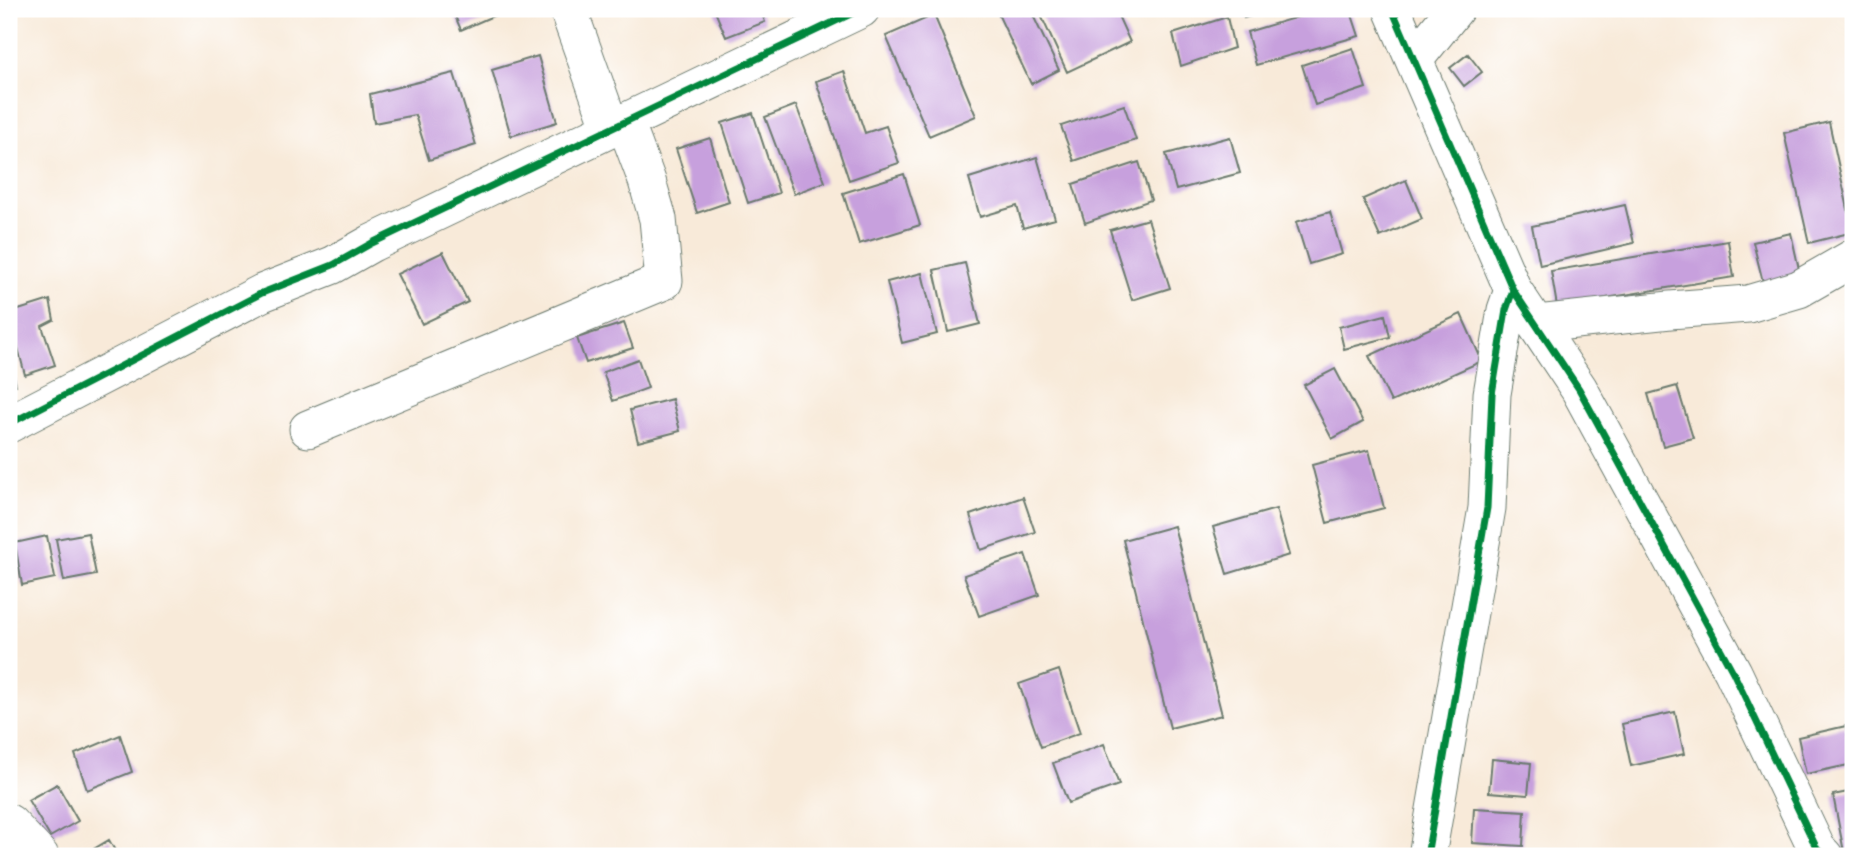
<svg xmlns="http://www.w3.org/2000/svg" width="1862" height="865" font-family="'EB Garamond',serif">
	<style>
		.building { fill: #c7a0dd }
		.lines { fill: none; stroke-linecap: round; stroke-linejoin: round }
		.minor-casing { stroke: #6b7a6e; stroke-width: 39 }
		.minor { stroke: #fff; stroke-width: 37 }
		.cycleway-casing { stroke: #fff; stroke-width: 11 }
		.cycleway { stroke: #00873e; stroke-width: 7 }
	</style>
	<rect width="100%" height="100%" fill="#fff"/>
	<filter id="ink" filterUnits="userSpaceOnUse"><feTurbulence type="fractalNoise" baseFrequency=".0143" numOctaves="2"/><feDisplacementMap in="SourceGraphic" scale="14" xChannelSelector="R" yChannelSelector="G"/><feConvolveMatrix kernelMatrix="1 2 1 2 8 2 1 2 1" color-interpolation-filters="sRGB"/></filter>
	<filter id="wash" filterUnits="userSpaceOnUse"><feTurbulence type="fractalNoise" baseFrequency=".00686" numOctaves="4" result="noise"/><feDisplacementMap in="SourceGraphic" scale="28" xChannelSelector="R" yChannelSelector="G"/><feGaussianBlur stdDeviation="1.57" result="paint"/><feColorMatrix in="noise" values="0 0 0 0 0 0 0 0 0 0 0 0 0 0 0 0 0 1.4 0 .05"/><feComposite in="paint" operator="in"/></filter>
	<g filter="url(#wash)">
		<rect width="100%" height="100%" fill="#f8ead9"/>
		<g id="blocks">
			<path class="building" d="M452,9H509L461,30Z
				M714,9H760L765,22L726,37Z
				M1009,9H1030L1059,70L1031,84L998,14Z
				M1038,9H1095L1097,13L1108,9H1115L1130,42L1067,72Z
				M1241,9H1275L1244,18Z
				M1325,9H1350L1359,36L1256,65L1247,32Z
				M934,15L976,116L929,136L886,36Z
				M1227,17L1234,48L1181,66L1173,34Z
				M1353,48L1366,88L1315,105L1302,65Z
				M1468,54L1482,72L1464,86L1450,68Z
				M538,56L557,122L511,136L492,70Z
				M844,71L865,133L886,126L899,163L849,180L816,81Z
				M454,73L476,145L429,160L415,115L374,123L370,94Z
				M796,105L825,182L794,194L765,117Z
				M1124,105L1136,140L1074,161L1061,126Z
				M753,113L779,193L748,203L722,123Z
				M1829,122L1853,232L1809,243L1784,133Z
				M1230,137L1240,173L1176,190L1166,154Z
				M710,138L729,202L697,213L676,149Z
				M1037,157L1055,219L1023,228L1017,206L980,217L969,178Z
				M1139,162L1151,200L1085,223L1073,184Z
				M904,174L920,225L859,244L843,193Z
				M1406,180L1422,219L1380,237L1363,199Z
				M1625,205L1634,243L1540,265L1532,226Z
				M1330,212L1342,254L1309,264L1296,222Z
				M1148,219L1170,288L1132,300L1110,230Z
				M1791,233L1800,274L1763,282L1753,242Z
				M1728,241L1734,277L1557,306L1551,271Z
				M443,252L468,302L422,324L397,274Z
				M965,263L980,324L948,332L934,270Z
				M922,273L937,334L902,343L887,282Z
				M50,300L54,320L42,326L55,365L25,375L9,313Z
				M1461,314L1482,361L1391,402L1369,356Z
				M1385,315L1390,337L1344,349L1339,327Z
				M624,323L633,348L586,363L577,338Z
				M10,358L16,385L9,387V359Z
				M638,359L648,388L613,401L603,372Z
				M1335,369L1363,422L1332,439L1304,385Z
				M1677,386L1693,438L1663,446L1648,394Z
				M672,399L680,431L638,442L630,410Z
				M1369,450L1384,508L1327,523L1312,465Z
				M1023,497L1035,532L981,550L970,515Z
				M1276,509L1289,555L1227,574L1213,527Z
				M1174,526L1222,715L1170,728L1123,540Z
				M88,533L96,575L64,581L56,539Z
				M47,536L55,578L22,585L15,543Z
				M1025,554L1039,595L979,616L964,575Z
				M1059,670L1080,733L1041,747L1019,684Z
				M1675,712L1684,754L1631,766L1622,724Z
				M1846,726L1853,764L1806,774L1798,737Z
				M120,735L132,772L87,790L75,754Z
				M1104,744L1119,785L1068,803L1053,763Z
				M1492,759L1531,763L1528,795L1489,792Z
				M57,784L78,821L50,837L28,800Z
				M1853,791V850L1844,852L1833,795Z
				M1474,808L1525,811L1523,846L1472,843Z
				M109,840L118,856H82Z"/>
		</g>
	</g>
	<g filter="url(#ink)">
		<use href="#blocks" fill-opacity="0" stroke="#6b7a6e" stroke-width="2"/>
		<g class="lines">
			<defs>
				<path id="minor" d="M568,9L611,129
					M1392,9L1513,290L1579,389L1733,672L1817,849L1824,856
					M1414,60L1455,9
					M1537,324L1670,310L1748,304L1799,289L1853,258
					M9,424L262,293L333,265L372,243L861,9
					M308,429L664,281L658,219L647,181L625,122
					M9,823L40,856
					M1427,856L1487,508L1492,394L1506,310L1513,290"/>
			</defs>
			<use href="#minor" class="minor-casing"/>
			<use href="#minor" class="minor"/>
			<defs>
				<path id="cycleway" d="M1392,9L1513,290L1579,389L1733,672L1817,849L1824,856
					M9,424L262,293L333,265L372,243L861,9
					M1427,856L1487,508L1492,394L1506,310L1513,290"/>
			</defs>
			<use href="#cycleway" class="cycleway-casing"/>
			<use href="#cycleway" class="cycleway"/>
		</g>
	</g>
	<rect width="1862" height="865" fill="none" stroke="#fff" stroke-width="35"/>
</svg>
